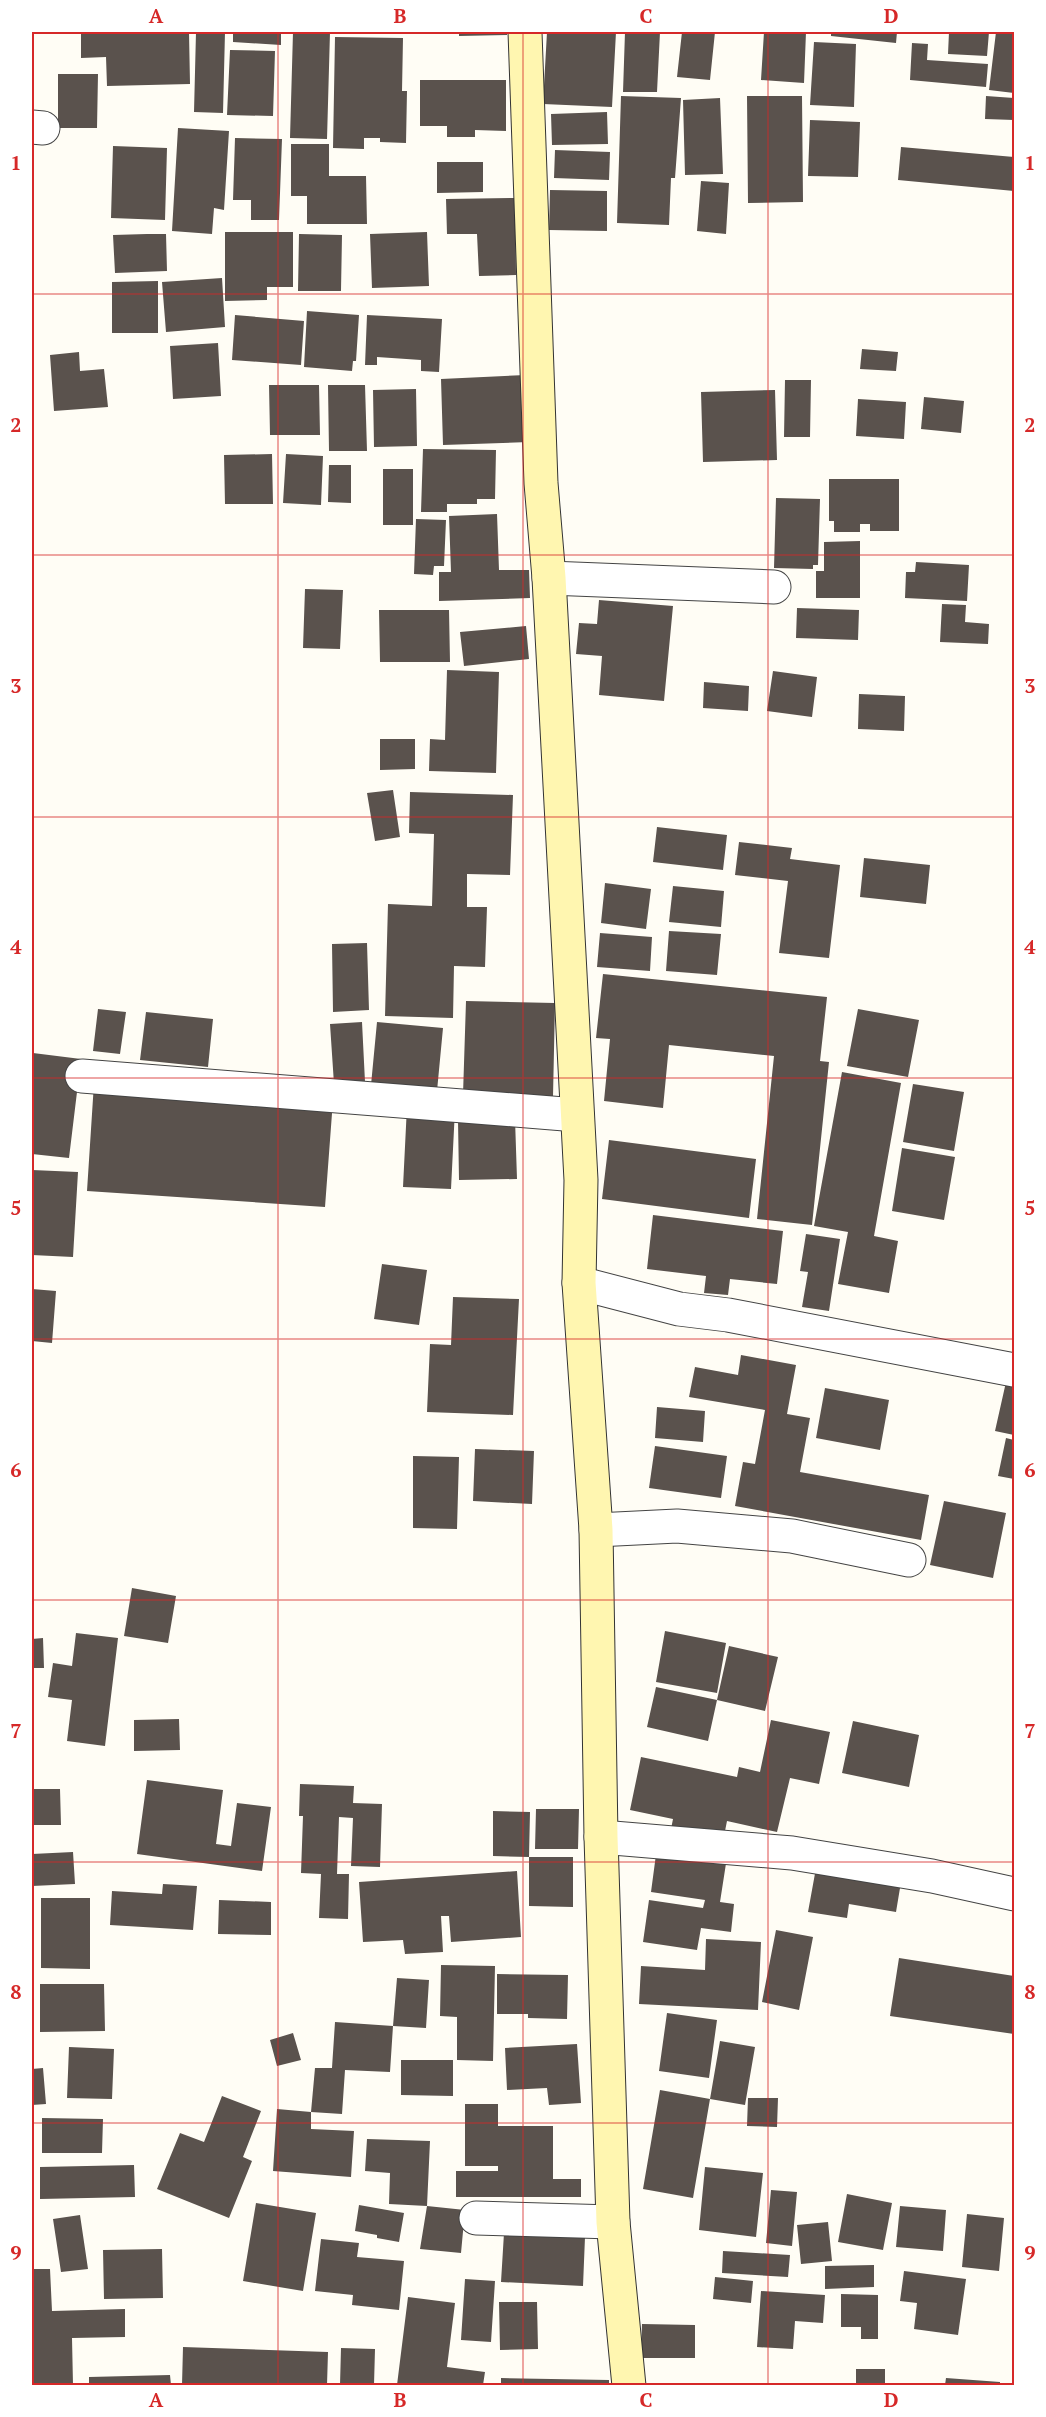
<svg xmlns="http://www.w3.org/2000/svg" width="1046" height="2417" font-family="'PT Serif',serif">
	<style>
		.building { fill: #5a524d }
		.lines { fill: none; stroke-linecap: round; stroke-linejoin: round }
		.street-casing { stroke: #444; stroke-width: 35 }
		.secondary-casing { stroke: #333; stroke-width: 35 }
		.street { stroke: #fff; stroke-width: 33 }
		.secondary { stroke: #fff6b0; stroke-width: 33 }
		.grid { fill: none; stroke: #d62828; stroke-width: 1.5; stroke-opacity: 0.55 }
		.neatline { fill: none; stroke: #d62828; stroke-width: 2 }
		.grid-label { font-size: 20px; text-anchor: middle; font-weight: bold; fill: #d62828 }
	</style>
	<rect width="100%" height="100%" fill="#fffdf5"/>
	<path class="building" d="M81,32H189L190,84L107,86L106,57L81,58Z
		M196,32H225L223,113L194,112Z
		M233,32H281V45L233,42Z
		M293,32H330L327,139L290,138Z
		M459,32H507V35L459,36Z
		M547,32H616L612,107L543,104Z
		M625,32H660L657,92H623Z
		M682,32H715L710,80L677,77Z
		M764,32H806L804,83L761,80Z
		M831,32H897L896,43L831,36Z
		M949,32H989L987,56L948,54Z
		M996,32H1014V93L989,90Z
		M335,37L403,38L402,91H407L406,143L380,142V138H364V149L333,148Z
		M814,42L856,44L854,107L810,105Z
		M912,43L928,44L927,60L988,64L986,87L910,80Z
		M230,50L275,51L273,116L227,115Z
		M58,74H98L97,128H58Z
		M420,80H506V131L475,130V137H447V126H420Z
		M621,96L681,98L675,178H671L669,225L617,223Z
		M747,96H802L803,202L748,203Z
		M986,96L1014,98V120L985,119Z
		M720,98L723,174L685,175L683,100Z
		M607,112L608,144L552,145L551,114Z
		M810,120L860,122L858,177L808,176Z
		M178,128L229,131L224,210L214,208L212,234L172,231Z
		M235,138L282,139L279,220H251V200H233Z
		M291,144H329V176H366L367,224H307V196H291Z
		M113,146L167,148L165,220L111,218Z
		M901,147L1014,157V191L898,180Z
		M555,150L610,152L609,180L554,178Z
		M437,162H483V192L437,193Z
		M701,181L729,183L726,234L697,231Z
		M550,190L607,191V231L549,230Z
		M515,198L516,275L479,276L477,234H447L446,199Z
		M225,232H293V287H267V300L225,301Z
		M427,232L429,286L372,288L370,234Z
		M147,234H166L167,271L115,273L113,235Z
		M299,234L342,235L341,291H298Z
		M222,278L225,327L166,332L162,282Z
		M158,281V333H112V282Z
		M307,311L359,315L356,361H353L352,371L304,367Z
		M235,315L304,321L301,365L232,360Z
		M367,315L442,319L439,372L421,371V360L377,357V365H365Z
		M218,343L221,396L173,399L170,346Z
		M862,349L898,352L896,371L860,369Z
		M79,352L80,371L104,369L108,407L54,411L50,355Z
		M526,375L529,442L443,445L441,379Z
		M785,380H811L810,437H784Z
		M269,385H319L320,435H270Z
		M328,385H365L367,451H329Z
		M416,389L417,446L374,447L373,390Z
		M775,390L777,460L703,462L701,392Z
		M924,397L964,401L961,433L921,429Z
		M858,399L906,402L904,439L856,436Z
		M423,449L496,450L495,499H477V504H447V512H421Z
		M272,454L273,504H225L224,455Z
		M286,454L323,456L321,505L283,503Z
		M329,465H351V503L328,502Z
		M383,469H413V525H383Z
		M829,479H899V531H870V524H860V532H834V521H829Z
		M776,498L820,499L818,565H813V569L774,568Z
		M497,514L499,570H529L530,598L439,601V572H451L449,516Z
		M416,519L446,520L444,566H434L433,575L414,574Z
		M860,541V598H816V571H824V542Z
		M916,562L969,565L967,601L905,598L906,572H915Z
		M305,589L343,590L340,649L303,648Z
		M599,600L673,606L664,701L599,695L602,656L576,654L579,623L597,624Z
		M942,604L966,605L965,622L989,624L988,644L940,642Z
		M797,608L859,610L858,640L796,638Z
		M379,610H449L450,662H380Z
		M526,626L529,659L464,666L460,632Z
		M447,670L499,672L496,773L429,771L430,739L445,740Z
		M773,671L817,677L812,717L767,711Z
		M704,682L749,686L748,711L703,708Z
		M859,694L905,696L904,731L858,729Z
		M380,739H415V769L380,770Z
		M393,790L400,837L375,841L367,793Z
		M410,792L513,795L510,875L467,874V907H487L485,967L454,966L453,1018L385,1016L388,904L432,906L434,834L409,833Z
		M657,827L727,835L723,870L653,862Z
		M739,842L792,848L790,859L840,865L829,958L779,953L788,881L735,875Z
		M864,858L930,865L926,904L860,897Z
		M605,883L651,889L646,929L601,923Z
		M673,886L724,891L721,927L669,922Z
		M669,931L721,934L717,975L666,971Z
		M600,933L652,937L650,971L597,967Z
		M367,943L369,1010L333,1012L332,944Z
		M603,974L827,997L820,1061L829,1062L812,1225L757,1219L774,1056L669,1045L663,1108L604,1101L610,1039L596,1038Z
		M466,1001L555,1003L553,1097L463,1095Z
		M98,1009L126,1012L120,1054L93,1051Z
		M858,1009L919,1020L908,1077L847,1066Z
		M146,1012L213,1019L208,1067L140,1060Z
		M362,1022L365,1082L334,1084L330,1024Z
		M377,1022L443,1028L437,1091L371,1085Z
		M33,1053L81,1059L69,1158L32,1154Z
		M842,1072L901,1083L874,1236L898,1241L889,1293L838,1284L848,1232L814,1226Z
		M94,1083L333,1100L325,1207L87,1191Z
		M913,1084L964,1092L954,1151L903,1142Z
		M407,1106L455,1109L451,1189L403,1187Z
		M515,1119L517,1179L459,1180L458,1120Z
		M609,1140L756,1159L749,1218L602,1199Z
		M902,1148L955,1157L944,1220L892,1211Z
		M32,1170L78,1172L73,1257L32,1255Z
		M653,1215L783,1231L777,1284L730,1279L728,1295L704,1293L706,1276L647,1269Z
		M806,1234L840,1239L829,1311L802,1307L808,1272L800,1271Z
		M382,1264L427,1270L419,1325L374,1319Z
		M32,1289L56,1291L52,1343L32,1341Z
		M453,1297L519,1299L513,1415L427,1412L430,1344L451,1345Z
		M741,1355L796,1365L787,1414L810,1418L800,1472L929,1495L921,1540L735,1506L743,1462L755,1464L765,1410L689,1397L695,1367L738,1375Z
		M1006,1382L1014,1384V1435L995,1431Z
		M825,1388L889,1400L880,1450L816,1438Z
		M657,1407L705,1411L703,1442L655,1438Z
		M1006,1438L1014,1440V1479L998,1476Z
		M655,1446L727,1456L721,1498L649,1488Z
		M475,1449L534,1451L532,1504L473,1501Z
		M413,1456L459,1457L457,1529L413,1528Z
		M944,1501L1006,1513L993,1578L930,1565Z
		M132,1588L176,1596L168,1643L124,1636Z
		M665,1631L726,1643L717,1693L656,1682Z
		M76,1633L118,1638L105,1746L67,1741L72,1700L48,1697L53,1663L72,1666Z
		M43,1638L44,1668H32V1639Z
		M729,1646L778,1657L765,1711L717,1700Z
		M656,1687L717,1700L708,1741L647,1727Z
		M179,1719L180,1750L134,1751V1720Z
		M771,1720L830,1732L819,1784L790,1778L777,1832L727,1821L723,1841L671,1829L673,1819L630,1810L641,1757L737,1777L739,1767L760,1772Z
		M853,1721L919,1735L909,1787L842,1773Z
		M147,1780L223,1790L216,1844L231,1846L237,1803L271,1807L262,1871L137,1854Z
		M300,1784L354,1786L353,1803L382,1804L380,1867L351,1866L353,1818L339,1817L337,1874H349L348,1919L319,1918L321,1874L301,1873L303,1816H299Z
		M32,1789H60L61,1825H32Z
		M536,1809H579L578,1849H535Z
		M493,1811L530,1812L529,1857L493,1856Z
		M657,1847L727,1857L720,1902L734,1904L731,1932L701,1928L697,1950L643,1942L649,1900L703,1908L705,1900L651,1892Z
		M73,1852L75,1884L32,1886V1854Z
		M529,1857H573V1907L529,1906Z
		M816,1868L901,1882L896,1912L849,1904L847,1918L808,1912Z
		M517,1871L521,1937L451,1942L449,1916H441L443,1952L405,1954L403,1940L363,1942L359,1882Z
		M163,1884L197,1886L193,1930L110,1925L112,1891L162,1894Z
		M41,1898H90V1969L41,1968Z
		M219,1900L271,1902V1935L218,1934Z
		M776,1930L813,1937L799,2010L762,2002Z
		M706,1939L761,1942L758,2010L639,2004L641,1966L705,1970Z
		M899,1958L1014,1976V2034L890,2016Z
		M441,1965L495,1966L493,2061L457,2060V2017L440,2016Z
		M497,1974L568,1975L567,2019L528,2018V2014H497Z
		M397,1978L429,1980L426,2028L393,2026Z
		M40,1984H104L105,2031L40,2032Z
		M667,2013L717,2020L709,2078L659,2071Z
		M335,2022L393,2026L390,2072L345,2070L342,2114L311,2112L315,2068H332Z
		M293,2033L301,2060L277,2066L270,2040Z
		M720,2041L755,2047L745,2105L710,2099Z
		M577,2044L581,2103L549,2105L547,2088L507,2090L505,2048Z
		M69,2047L114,2049L112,2099L67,2098Z
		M401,2060H453V2096L401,2095Z
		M43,2068L46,2104L32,2105V2069Z
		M660,2090L710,2099L693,2198L643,2189Z
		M222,2096L261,2111L243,2157L252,2161L229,2218L157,2189L180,2133L204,2142Z
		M748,2098H778L777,2127L747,2126Z
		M465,2104H498V2126H553V2179H581V2197H456V2171H498V2166H465Z
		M277,2109L311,2112V2129L354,2131L351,2177L273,2171Z
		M42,2118L103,2119L102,2153H42Z
		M367,2139L430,2141L427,2206L389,2204L390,2173L365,2171Z
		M134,2165L135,2197L40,2199V2167Z
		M705,2167L763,2173L756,2237L699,2230Z
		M771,2190L797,2192L792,2246L766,2243Z
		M847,2194L892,2203L883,2250L838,2242Z
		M256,2203L316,2213L303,2291L243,2281Z
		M359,2205L404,2213L399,2242L377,2238V2235L355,2231Z
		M427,2206L465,2210L461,2253L420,2249Z
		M900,2206L946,2210L943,2251L896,2247Z
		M967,2214L1004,2218L999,2271L962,2267Z
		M80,2215L88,2269L61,2272L53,2219Z
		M828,2222L832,2261L801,2264L797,2225Z
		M504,2233L585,2237L583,2286L501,2282Z
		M321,2239L359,2243L357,2257L404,2261L399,2310L352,2305L353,2295L315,2291Z
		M162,2249L163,2298L104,2299L103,2250Z
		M723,2251L790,2255L788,2277L722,2273Z
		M874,2265V2287L825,2289V2266Z
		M32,2269H50L52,2311L125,2309V2337L72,2338L73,2385H32Z
		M904,2271L966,2279L958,2335L914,2329L917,2303L900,2301Z
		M715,2277L753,2281L751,2303L713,2299Z
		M465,2279L495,2281L491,2342L461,2340Z
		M761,2291L825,2295L823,2323L795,2321L793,2349L757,2347Z
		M841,2294L878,2295V2339H861V2327H841Z
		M408,2297L455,2303L447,2367L485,2372L483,2385H397Z
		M499,2302H537L538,2349L500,2350Z
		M642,2324L695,2325V2358H641Z
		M183,2347L328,2352L327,2385H182Z
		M341,2348L375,2349L374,2385H340Z
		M856,2369H885V2385H856Z
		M170,2375L171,2385H89V2377Z
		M501,2378L609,2380V2385H501Z
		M946,2378L1000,2382V2385H945Z"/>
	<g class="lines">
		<defs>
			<path id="street" d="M32,127L43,128
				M549,578L774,587
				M82,1076L577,1115
				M579,1283L679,1309L728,1315L1014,1370
				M596,1530L677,1526L792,1536L909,1560
				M601,1837L792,1853L932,1876L1014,1894
				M476,2218L613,2222"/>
			<path id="secondary" d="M525,32L541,483L549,578L581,1180L579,1283L596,1530L601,1837L613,2222L629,2386"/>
		</defs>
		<use href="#street" class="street-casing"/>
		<use href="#secondary" class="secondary-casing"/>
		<use href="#street" class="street"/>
		<use href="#secondary" class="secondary"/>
	</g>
	<path class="grid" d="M278,32V2386M523,32V2386M768,32V2386M32,294H1014M32,555H1014M32,817H1014M32,1078H1014M32,1339H1014M32,1600H1014M32,1862H1014M32,2123H1014"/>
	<rect width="1046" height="2417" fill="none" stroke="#ffffff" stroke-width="66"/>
	<rect x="33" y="33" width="980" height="2351" class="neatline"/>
	<g class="grid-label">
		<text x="156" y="23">A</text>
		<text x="400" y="23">B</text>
		<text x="646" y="23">C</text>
		<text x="891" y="23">D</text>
		<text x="16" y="170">1</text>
		<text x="1030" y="170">1</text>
		<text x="16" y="432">2</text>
		<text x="1030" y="432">2</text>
		<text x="16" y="693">3</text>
		<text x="1030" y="693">3</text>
		<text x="16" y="954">4</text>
		<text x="1030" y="954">4</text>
		<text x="16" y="1215">5</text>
		<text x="1030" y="1215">5</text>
		<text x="16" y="1477">6</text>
		<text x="1030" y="1477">6</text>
		<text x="16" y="1738">7</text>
		<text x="1030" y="1738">7</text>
		<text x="16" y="1999">8</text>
		<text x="1030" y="1999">8</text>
		<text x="16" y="2260">9</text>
		<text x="1030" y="2260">9</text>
		<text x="156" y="2407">A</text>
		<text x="400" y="2407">B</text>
		<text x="646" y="2407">C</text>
		<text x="891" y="2407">D</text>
	</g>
</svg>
